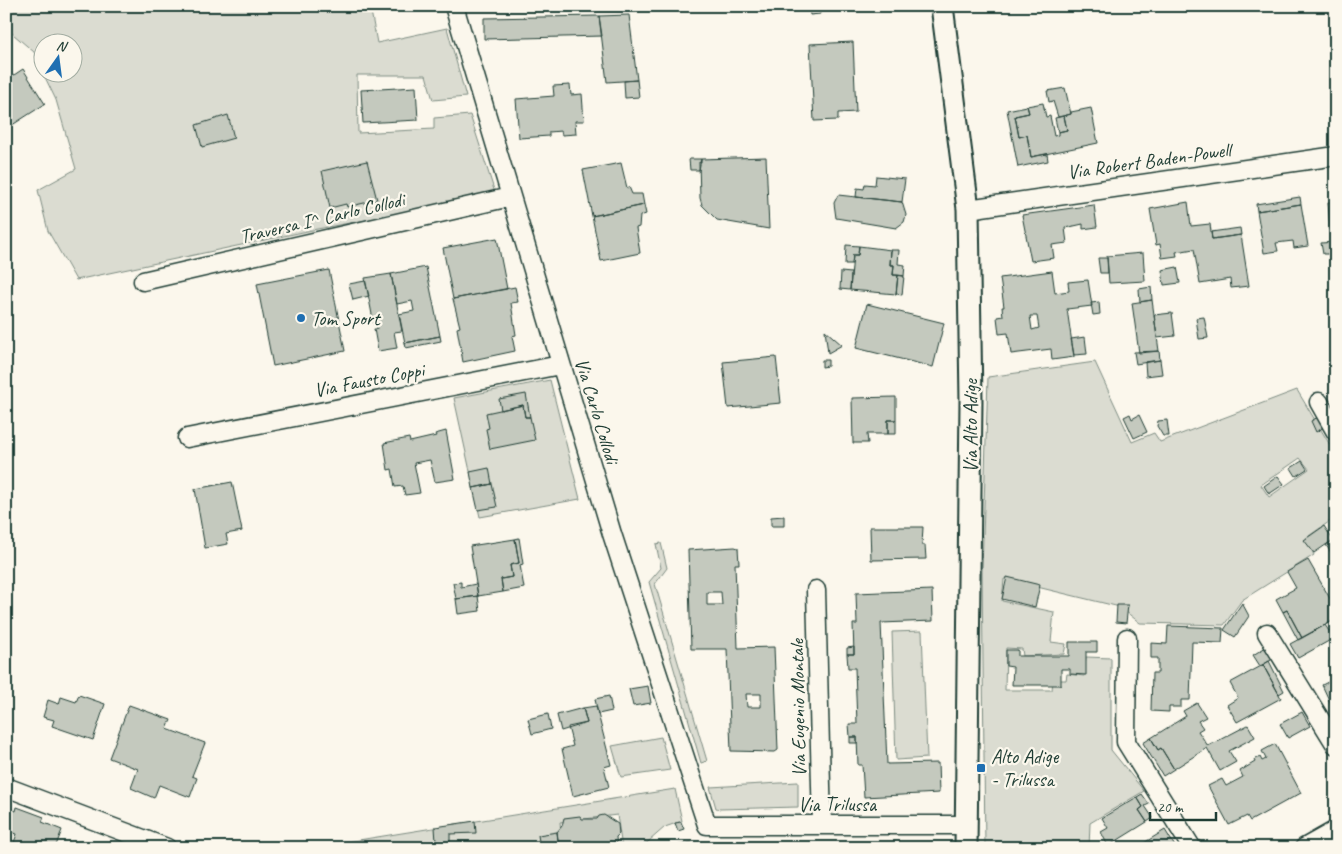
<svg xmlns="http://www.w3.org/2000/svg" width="1342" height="854" font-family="Caveat,sans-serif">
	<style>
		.green { fill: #dbdcd1; stroke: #7d8c82; fill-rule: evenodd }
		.building { fill: #c4c9be; stroke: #1f3d34; fill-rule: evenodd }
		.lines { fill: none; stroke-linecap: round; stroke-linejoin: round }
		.minor-casing { stroke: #1f3d34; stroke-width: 21 }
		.tertiary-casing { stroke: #1f3d34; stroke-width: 25 }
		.minor { stroke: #fbf7ec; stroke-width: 18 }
		.tertiary { stroke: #fbf7ec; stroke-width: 21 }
		.poi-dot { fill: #1f6fb2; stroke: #fbf7ec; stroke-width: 2 }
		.labels { text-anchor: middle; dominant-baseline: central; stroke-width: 4.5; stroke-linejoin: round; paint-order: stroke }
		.street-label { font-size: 20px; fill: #1f3d34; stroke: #fbf7ec }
		.poi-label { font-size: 20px; fill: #1f3d34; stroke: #fbf7ec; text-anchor: start }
	</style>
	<rect width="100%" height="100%" fill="#fbf7ec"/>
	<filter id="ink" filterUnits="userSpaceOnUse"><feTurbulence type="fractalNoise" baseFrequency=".02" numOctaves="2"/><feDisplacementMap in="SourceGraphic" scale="10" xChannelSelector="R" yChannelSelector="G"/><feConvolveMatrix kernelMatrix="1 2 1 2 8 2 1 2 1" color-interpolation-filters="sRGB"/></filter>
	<g filter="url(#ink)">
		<path class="green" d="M6,6H370L377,43L447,28L466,97L433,100L426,75H357L358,133L434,129V118L470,115L496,196L317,229L76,280L48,231L38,190L76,169L56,100L43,73L72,72V42H42V70L34,52L6,28Z
			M1095,362L1132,442L1154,433L1160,442L1297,390L1336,455V517L1306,538L1314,555L1242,600L1224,625L1140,623L1120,607L1004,579L1002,601L1054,612L1051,642L1066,644L1064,654L1023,656L1022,649L1006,648L1005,690H1052L1053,680H1066L1067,674L1084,676L1086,657L1111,658V750L1144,791L1090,823L1089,848H985L982,571L988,377ZM1300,458L1309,469L1269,497L1261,485Z
			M550,380L580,499L480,517L454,398Z
			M661,543L667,568L655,584L707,761L701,763L649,582L661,568L656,544Z
			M922,631L927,758L896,760L892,632Z
			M661,737L670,770L621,777L612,746Z
			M798,782V807L720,809L716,808L710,787Z
			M675,789L682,821L665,827L641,848H622L617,815L560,822L561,833L540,848H309Z
			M691,842L694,848H668Z"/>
		<path class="building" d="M819,6L820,14L810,15L809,7Z
			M629,15L637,80L607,82L599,16Z
			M599,16L602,36L484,39V18Z
			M853,42L856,112L838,113V120L814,121L810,44Z
			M6,69L11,77L23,69L45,104L6,129Z
			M637,80L639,97L625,98L624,81Z
			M570,85L571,95L582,94L584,121H575L576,134L562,135L561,131L549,132V136L519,138L516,99L554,96L553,86Z
			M416,87L418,120L363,123L361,90Z
			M1065,88L1071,114L1058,117L1053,101L1049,102L1047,91Z
			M1043,103L1046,117L1050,116L1054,136L1058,135V132L1067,130L1064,116L1071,114V112L1091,108L1098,143L1031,157L1027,135L1019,137L1015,116L1029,113L1027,106Z
			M1027,106L1029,113L1015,116L1019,137L1027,135L1031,157L1047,154L1048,161L1018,167L1007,110Z
			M228,115L234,138L202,147L196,125Z
			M1064,116L1067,130L1058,132L1055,118Z
			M766,157L769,229L717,220L702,205L700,198L699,162L701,163V159Z
			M689,159H701L699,170H690Z
			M367,161L377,200L347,207L346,204L330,208L322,171Z
			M621,163L627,188L629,187L632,194H642L644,205L592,216L583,170Z
			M876,176L905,179L902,202L856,197L857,188L864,189L865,184L875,185Z
			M838,195L902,202L906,215L904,222L896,228L836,218L834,203Z
			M1300,197L1301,204L1257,211L1256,204Z
			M1188,202L1191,226L1210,224L1212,239L1241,235L1249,286L1231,288L1230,279L1200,284L1194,249L1176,252L1177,256L1162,258L1160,244L1156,245L1150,209Z
			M1328,202H1336V254L1334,230H1330Z
			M1301,204L1308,246L1294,248L1293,241L1276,243L1278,251L1264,253L1257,211Z
			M644,205L646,214L640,216L639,227L636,228L640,253L601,261L592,216Z
			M1094,205L1097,227L1083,229V224L1065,228L1067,243L1052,245L1054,258L1031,261L1022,215Z
			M1240,228L1241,235L1212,239L1211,232Z
			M497,238L507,289L453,299L443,248Z
			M1335,242V254H1323L1321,243Z
			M846,245L859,246L858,255H853L852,264H845Z
			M859,246L891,250L890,265H894L893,275H898L896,294L850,290L853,255H858Z
			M891,250H899L898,264L905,265L904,276L893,275L894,265H890Z
			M1143,253L1145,281L1109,283L1107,256Z
			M1098,258H1107L1108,273H1100Z
			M426,267L440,336L405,343L399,314L414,311L412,301L397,304L391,274Z
			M1177,267L1180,283L1164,285L1162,270Z
			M329,270L345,351L273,366L257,284Z
			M1052,271L1055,293L1069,291L1068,282L1088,280L1092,306L1067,309L1074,357L1052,360L1051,349L1011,354L1008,333L999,334L997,317L1003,316L1002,307H1004L1000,278ZM1030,316H1037L1039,328L1032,330Z
			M841,272L851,273L850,290L840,289Z
			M391,274L402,331L394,332L397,348L378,351L374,329H377L376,324L374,325L365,278Z
			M898,275L904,276L902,295L896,294Z
			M365,281L369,296L353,300L349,284Z
			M515,287L518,302L511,303L516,335L512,336L515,351L463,362L457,328L460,327L453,299Z
			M1151,287L1152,300L1140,302L1139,289Z
			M1152,300L1159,351L1139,353L1132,303Z
			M1099,302L1100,314L1093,315L1091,303Z
			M867,304L944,323L933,367L856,348Z
			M1172,313L1175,336L1157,338L1154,315Z
			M1204,317L1208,338L1199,339L1196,318Z
			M825,330L842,345L828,353Z
			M440,336L441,341L406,348L405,343Z
			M1085,337L1087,354L1074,355L1071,339Z
			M1159,351L1160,360L1136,364L1134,352Z
			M776,357L781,403L728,408L723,362Z
			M822,360H828V366L822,367Z
			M1160,360L1162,374L1146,376L1145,362Z
			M526,394L530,417H525L523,405L501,410L499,399Z
			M896,397V420H888V434H867L868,443H853L852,398Z
			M523,405L525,417H530L535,440L490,449L486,429L489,428L486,413Z
			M1130,414L1132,419L1139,415L1147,432L1134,438L1124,417Z
			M1320,416L1326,426L1316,432L1311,421Z
			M888,420H896V434H888Z
			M1167,420L1169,436H1163L1157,426L1158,421Z
			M446,431L455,479L435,482L430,460L414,463L420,493L405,495L403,486L395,487L392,469L388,470L384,443L409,438L410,442L436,436L435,434Z
			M1302,461L1307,469L1296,476L1291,468Z
			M489,468L492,484L473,488L470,472Z
			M1278,476L1284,484L1269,494L1264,486Z
			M232,482L242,531L226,534L228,544L205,548L195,489Z
			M492,484L497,507L478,510L473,488Z
			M784,516V526H771V517Z
			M1324,526L1333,540L1314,553L1304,540Z
			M870,527H923L922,545H925L926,559L871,560Z
			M519,538L523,564L520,565L524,588L503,592L501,579L512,577L510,565L519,563L515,539Z
			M515,539L519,563L510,565L512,577L501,579L503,592L478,596L470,546Z
			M1336,539V558L1335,559L1326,545Z
			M735,547L738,548L739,564H735L738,648L774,647L778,750L775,752L731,751L727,649H691L688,550ZM707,592H721L722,605H707ZM746,694H761V707H747Z
			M1308,560L1336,609V619L1302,638L1287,610L1283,612L1276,599L1296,588L1287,572Z
			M1007,577L1040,585L1035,607L1002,599Z
			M461,582V587L476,584L478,596L456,599L453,583Z
			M932,590L933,621L881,623L887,764L938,763L939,793L864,797L862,765H858L857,737H850L849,724H857L855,668H848L847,654H854L853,624H857L856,593Z
			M478,596L480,611L458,614L456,599Z
			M1242,603L1249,616L1235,637L1224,630Z
			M1117,605H1128L1126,623L1116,622Z
			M1287,610L1302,638L1298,640L1283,612Z
			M1325,625L1329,631L1336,628V637L1298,658L1290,644Z
			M1168,626L1223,628L1222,643L1192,642L1190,700H1181V707H1169V712L1151,711L1152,673H1158V658H1151V643L1167,644Z
			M1069,642H1097V652H1086V675L1070,674V669H1061V685H1012L1013,667L1006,666V650H1018V656H1069Z
			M854,647V654H847V648Z
			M1266,647L1273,659L1260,666L1253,655Z
			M1269,661L1284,691L1279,694L1263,665Z
			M1263,665L1281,698L1237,722L1227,705L1238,698L1230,683Z
			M1336,678V691L1330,681Z
			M1330,681L1336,691V715L1322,685Z
			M648,686L651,703L633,706L629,689Z
			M79,695L105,704L93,740L52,726L54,720L43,717L48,700L59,704L61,697L76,702Z
			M609,696L612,711L598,714L595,699Z
			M1197,703L1206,717L1198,721L1203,728L1198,731L1208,746L1248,725L1255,737L1229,751L1236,762L1220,771L1207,748L1174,769L1161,748L1158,750L1151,738L1186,716L1183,711Z
			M129,705L171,720L167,729L205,743L192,776L197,778L190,797L159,785L154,798L131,788L138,769L109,758Z
			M596,706L611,765L604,767L609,787L573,796L562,749L573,746L568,727L587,723L583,708Z
			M583,708L587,723L561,731L557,715Z
			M1302,712L1310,726L1288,738L1280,724Z
			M548,714L551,729L532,734L528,719Z
			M850,737H857V743H850Z
			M1151,738L1158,750L1161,748L1174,769L1163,776L1143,743Z
			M1275,744L1301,793L1250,821L1247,816L1229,825L1208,786L1222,779L1226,786L1243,777L1240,771L1255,762L1254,760L1260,757L1262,761L1266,759L1262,751Z
			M1142,794L1149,804L1145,806L1153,818L1147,822L1139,810L1143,807L1137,797Z
			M1137,797L1143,807L1139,810L1147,822L1105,848H1101L1107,844L1101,832L1108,828L1102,818Z
			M6,807L16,811L17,807L44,817L42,822L62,830L55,848H12L17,834L8,831L6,835Z
			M604,815L618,824L619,834L616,837L617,848H559L557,832L562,826L564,818L580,816L582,819H597L599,816Z
			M475,821L476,833L450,834V842H436L435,827Z
			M681,822L684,829L678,831L675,823Z
			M1165,830L1176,848H1140L1139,846Z
			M557,832L559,848H540L538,835Z
			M77,844L88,848H75Z"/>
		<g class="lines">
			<defs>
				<path id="minor" d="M454,6L612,534L707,825H967
					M968,209L1336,156
					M143,281L510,197
					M1319,402L1336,432
					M187,438L560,365
					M816,590L822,825
					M1267,633L1336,745
					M1127,638L1126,742L1192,848
					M6,787L167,848
					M1304,848L1336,830"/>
				<path id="tertiary" d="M942,6L968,209L971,401L966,848"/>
			</defs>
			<use href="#minor" class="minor-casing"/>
			<use href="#tertiary" class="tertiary-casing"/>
			<use href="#minor" class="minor"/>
			<use href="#tertiary" class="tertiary"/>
		</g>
	</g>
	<g class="poi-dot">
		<circle cx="301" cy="318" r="5"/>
		<rect x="976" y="763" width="10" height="10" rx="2.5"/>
	</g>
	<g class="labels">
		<g class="street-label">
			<text transform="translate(1149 161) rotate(-8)">Via Robert Baden-Powell</text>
			<text transform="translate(322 218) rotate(-13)">Traversa I^ Carlo Collodi</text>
			<text transform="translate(369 380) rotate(-11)">Via Fausto Coppi</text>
			<text transform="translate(597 411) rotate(73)">Via Carlo Collodi</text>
			<text transform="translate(970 426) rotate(-90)">Via Alto Adige</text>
			<text transform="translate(798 708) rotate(-91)">Via Eugenio Montale</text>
			<text x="837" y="804">Via Trilussa</text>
		</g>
		<g class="poi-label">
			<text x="311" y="318">Tom Sport</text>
			<text x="991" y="756">Alto Adige<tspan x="991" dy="23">- Trilussa</tspan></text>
		</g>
	</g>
	<rect width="1342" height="854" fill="none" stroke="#fbf7ec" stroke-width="25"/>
	<rect x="12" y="12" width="1317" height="829" fill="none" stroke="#1f3d34" stroke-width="2" filter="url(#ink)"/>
	<g transform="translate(58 58) rotate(14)"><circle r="24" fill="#fbf7ec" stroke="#a3ada2"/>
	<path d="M0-4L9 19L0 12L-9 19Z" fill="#1f6fb2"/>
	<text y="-8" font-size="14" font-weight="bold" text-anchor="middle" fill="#1f3d34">N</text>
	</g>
	<path d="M1150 812v8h66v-8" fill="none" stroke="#1f3d34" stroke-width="2.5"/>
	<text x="1157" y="812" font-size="15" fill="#1f3d34" stroke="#fbf7ec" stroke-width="4" paint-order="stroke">20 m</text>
</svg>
